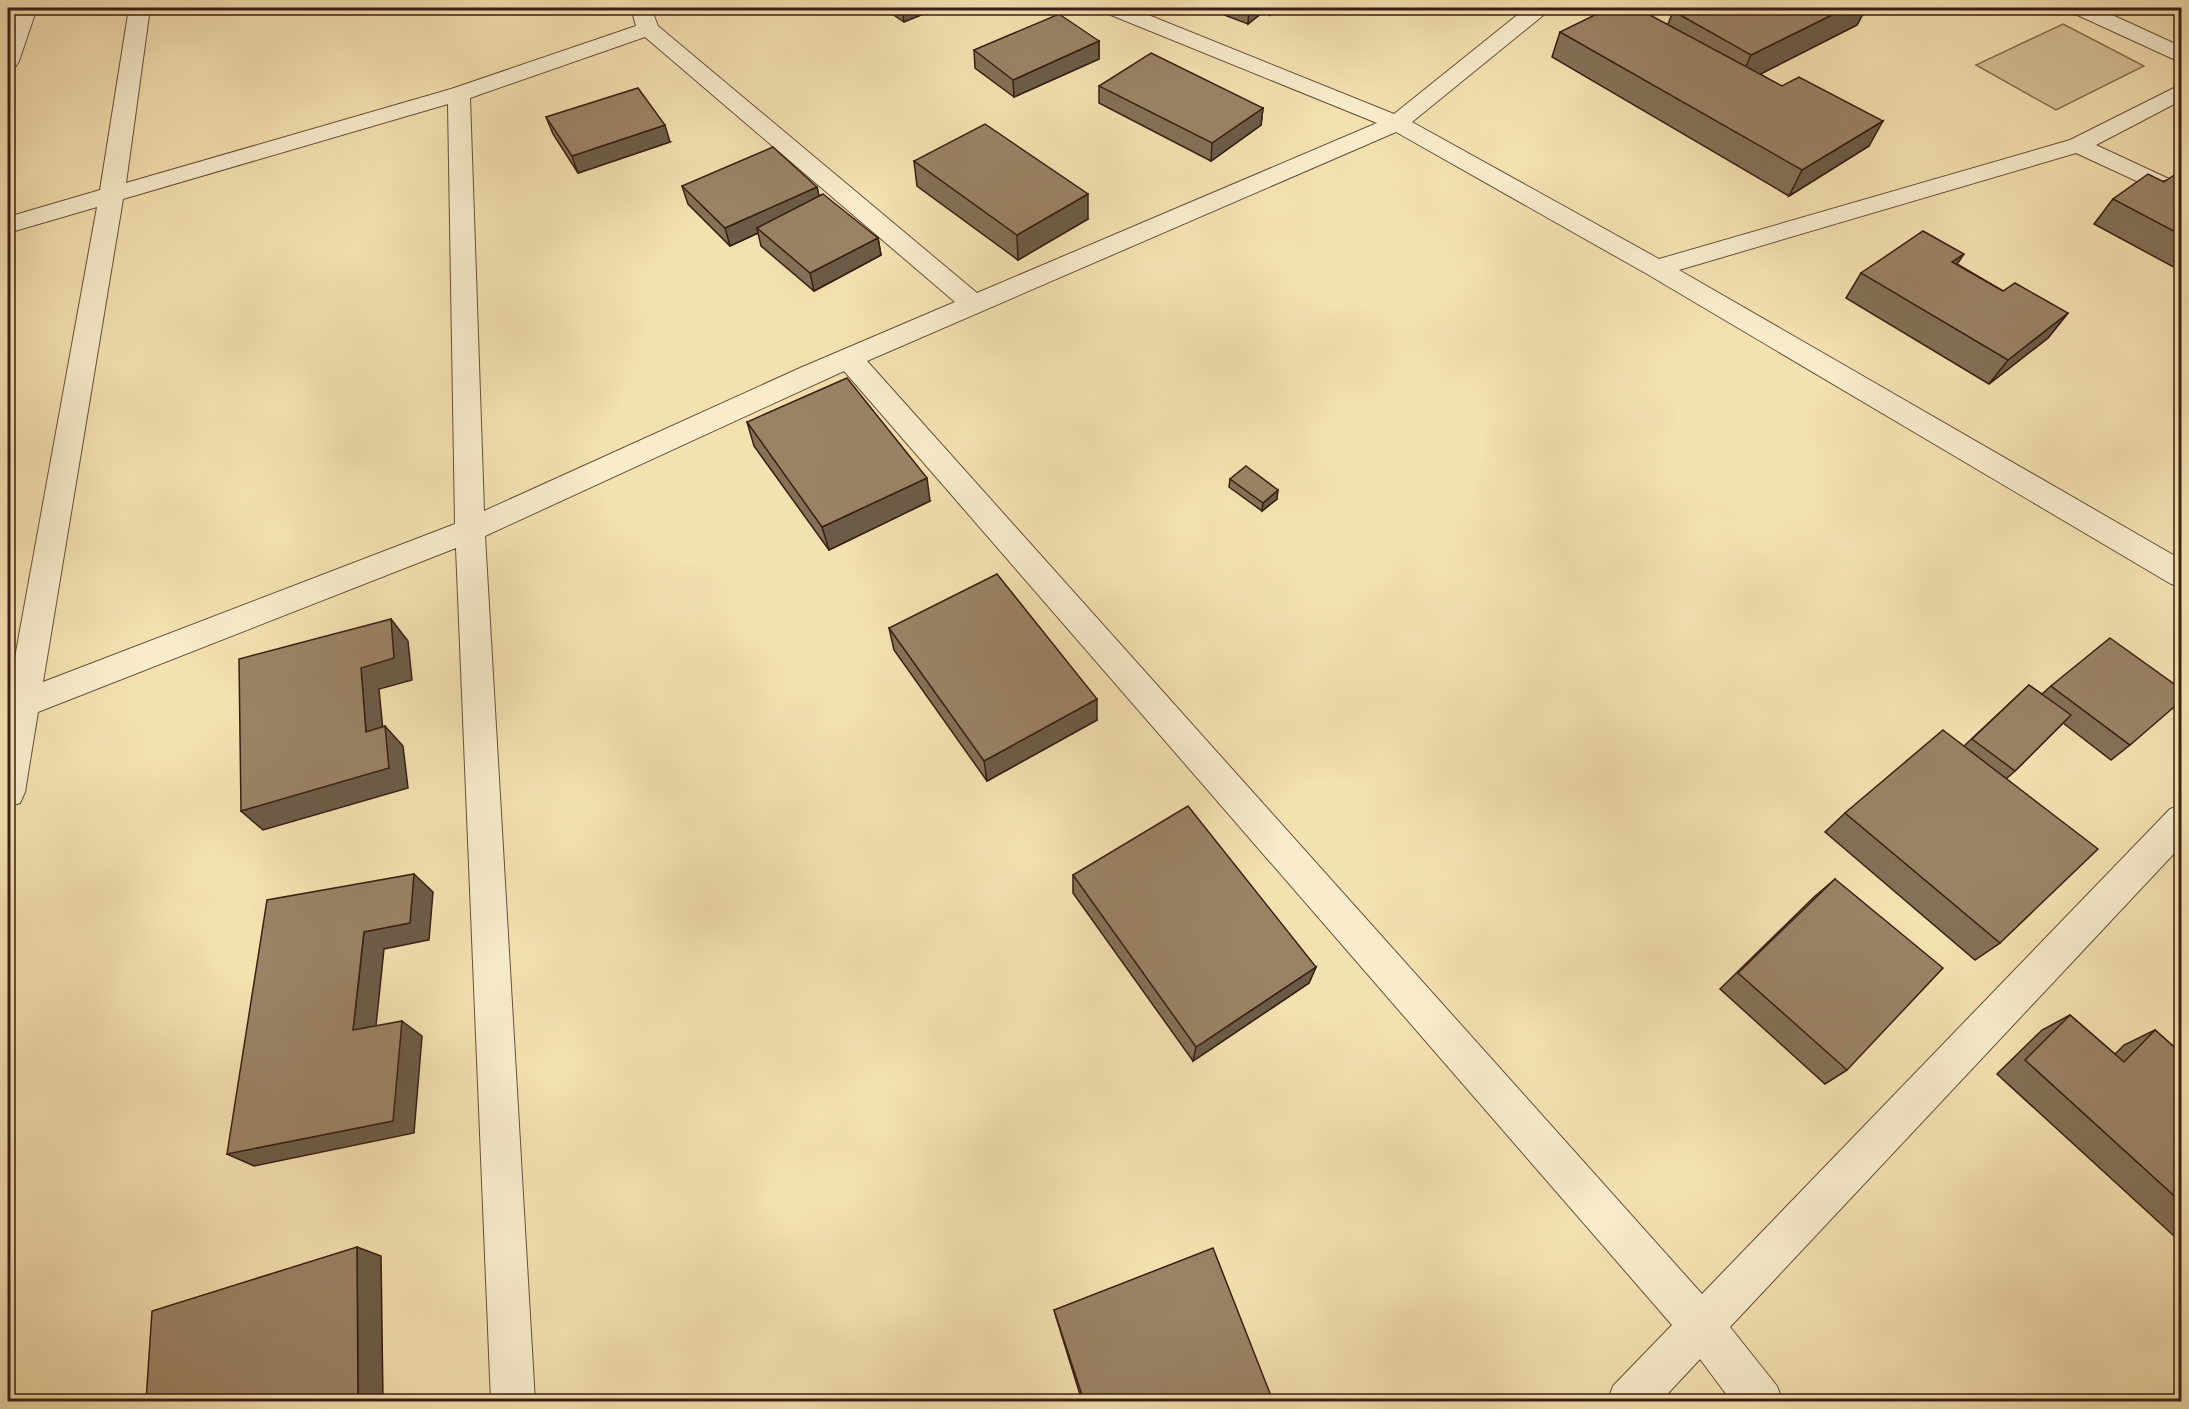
<svg xmlns="http://www.w3.org/2000/svg" width="2189" height="1409" font-family="'IM FELL Great Primer',serif">
	<style>
		.green { fill: #d4c095; stroke: #866f54; stroke-width: 1.5 }
		.lines { fill: none; stroke-linecap: round; stroke-linejoin: round }
		.minor-casing { stroke: #684f3b; stroke-width: 2 }
		.minor { fill: #f8eccc; fill-rule: evenodd }
		.wall { fill: #847157; stroke: #391e14; stroke-width: 1.5 }
		.shaded-wall { fill: #6c5c47; stroke: #391e14; stroke-width: 1.5 }
		.building { fill: #9a8365; stroke: #391e14; stroke-width: 1.5 }
	</style>
	<rect width="100%" height="100%" fill="#f4e1b0"/>
	<filter id="stains"><feTurbulence type="fractalNoise" baseFrequency=".00333" numOctaves="4"/><feColorMatrix values="0 0 0 0 .2 0 0 0 0 .09 0 0 0 0 .02 0 0 0 .5 -.17"/></filter>
	<radialGradient id="worn" r=".72"><stop offset=".6" stop-color="#630" stop-opacity="0"/><stop offset="1" stop-color="#630" stop-opacity=".3"/></radialGradient>
	<path class="green" d="M2063,24L2144,66L2056,110L1976,65Z"/>
	<g class="lines">
		<defs>
			<path id="minor" d="M15,8H37L19,61L16,66L8,68V31Z
				M129,8H150L126,183L451,89L636,26L631,8H651L658,26L977,293L1377,123L1106,13L1104,8H1131L1394,114L1526,8H1548L1546,13L1412,122L1659,259L2070,140L2182,84V100L2096,145L2182,185V202L2076,153L1679,270L2182,560V587L2171,584L1647,274L1396,132L867,361L1702,1294L2170,809L2182,805V845L1730,1327L1777,1386L1783,1402H1732L1700,1359L1660,1402H1607L1613,1386L1672,1325L844,371L485,536L535,1402H491L456,548L38,712L25,792L20,803L8,807V696L97,207L8,233V217L100,190ZM645,37L955,302L800,368L484,511L470,98ZM448,104L455,524L43,682L123,199Z
				M2070,8H2097L2182,47V63L2073,13Z"/>
		</defs>
		<use href="#minor" class="minor-casing"/>
		<use href="#minor" class="minor"/>
	</g>
	<path class="wall" d="M883,8H938L904,22Z
		M1206,8H1278L1270,15L1263,12L1248,24Z
		M1661,8H1866L1857,25L1760,74L1869,146L1789,196L1552,57L1560,32L1668,24L1672,14Z
		M1099,41V59L1014,97L975,68L974,50Z
		M1099,86L1263,108L1261,125L1211,161L1099,103Z
		M546,117L670,142L578,173L553,134Z
		M914,161L1088,219L1018,260L917,186Z
		M2181,175V271L2094,224L2113,199Z
		M682,186L817,187L819,197L878,238L881,255L814,291L761,246L758,233L730,246L688,204Z
		M1957,264L2003,291L2068,313L2048,338L1989,384L1846,298L1861,273Z
		M747,422L930,501L829,550L754,446Z
		M1230,479L1277,499L1262,511L1229,487Z
		M889,628L1097,720L987,781L894,650Z
		M2029,685L2042,694L2051,686L2130,745L2111,760L2063,723L2015,771L2006,779L2000,943L1975,960L1825,832L1845,813L1964,746Z
		M1073,875L1316,967L1309,983L1193,1061L1073,893Z
		M1835,879L1847,1070L1825,1084L1720,989L1814,897Z
		M2070,1015L2115,1054L2124,1045L2155,1030L2181,1053V1234L2174,1236L1997,1074L2042,1030Z
		M1054,1310L1273,1401H1082L1056,1317Z"/>
	<path class="shaded-wall" d="M902,8H938L904,22Z
		M1249,8H1264L1263,12L1248,24Z
		M1270,8H1278L1270,15Z
		M1846,8H1866L1857,25L1737,86L1751,55Z
		M1099,41V59L1014,97L1013,80Z
		M1263,108L1261,125L1211,161L1212,143Z
		M1883,121L1869,146L1789,196L1802,170Z
		M665,125L670,142L578,173L572,156Z
		M817,187L821,204L757,228L758,233L730,246L725,228Z
		M1088,194V219L1018,260L1017,235Z
		M878,238L881,255L814,291L810,273Z
		M1964,254L1947,279L1952,262Z
		M2068,313L2048,338L1989,384L2008,360Z
		M927,478L930,501L829,550L822,527Z
		M1278,490L1277,499L1262,511L1263,503Z
		M391,619L408,641L412,680L379,689L385,752L366,732L361,668Z
		M1097,699V720L987,781L984,761Z
		M385,726L403,746L408,788L263,830L241,811Z
		M414,874L433,892L429,940L384,949L374,1045L353,1030L364,932Z
		M1316,967L1309,983L1193,1061L1196,1047Z
		M402,1021L422,1036L414,1133L254,1166L227,1154Z
		M357,1247L381,1256L383,1401H358Z"/>
	<path class="building" d="M1609,8H1637L1782,86L1799,77L1883,121L1802,170L1560,32Z
		M1680,8H1846L1751,55L1673,11Z
		M1059,14L1099,41L1013,80L974,50Z
		M1151,53L1263,108L1212,143L1099,86Z
		M638,88L665,125L572,156L546,117Z
		M985,124L1088,194L1017,235L914,161Z
		M773,147L817,187L725,228L682,186Z
		M2177,173L2181,175V235L2113,199L2148,174L2164,182Z
		M823,194L878,238L810,273L757,228Z
		M1923,231L1964,254L1952,262L2003,291L2015,283L2068,313L2008,360L1861,273Z
		M847,378L927,478L822,527L747,422Z
		M1246,466L1278,490L1263,503L1230,479Z
		M997,574L1097,699L984,761L889,628Z
		M391,619L394,658L361,668L366,732L385,726L389,768L241,811L239,659Z
		M2110,638L2181,689V701L2130,745L2051,686Z
		M2029,685L2071,715L2015,771L1972,739Z
		M1943,730L2098,849L2000,943L1845,813Z
		M1188,806L1316,967L1196,1047L1073,875Z
		M414,874L410,923L364,932L353,1030L402,1021L393,1121L227,1154L267,900Z
		M1835,879L1943,968L1847,1070L1738,973Z
		M2070,1015L2124,1062L2155,1030L2181,1053V1202L2025,1060Z
		M357,1247L358,1401H146L152,1311Z
		M1213,1248L1273,1401H1084L1054,1310Z"/>
	<rect width="2189" height="1409" fill="none" stroke="#f4e1b0" stroke-width="30"/>
	<rect x="9" y="9" width="2171" height="1391" fill="none" stroke="#391e14" stroke-width="3"/>
	<rect x="15" y="15" width="2159" height="1379" fill="none" stroke="#391e14" stroke-width="1.5"/>
	<rect width="100%" height="100%" filter="url(#stains)"/>
	<rect width="100%" height="100%" fill="url(#worn)"/>
</svg>
